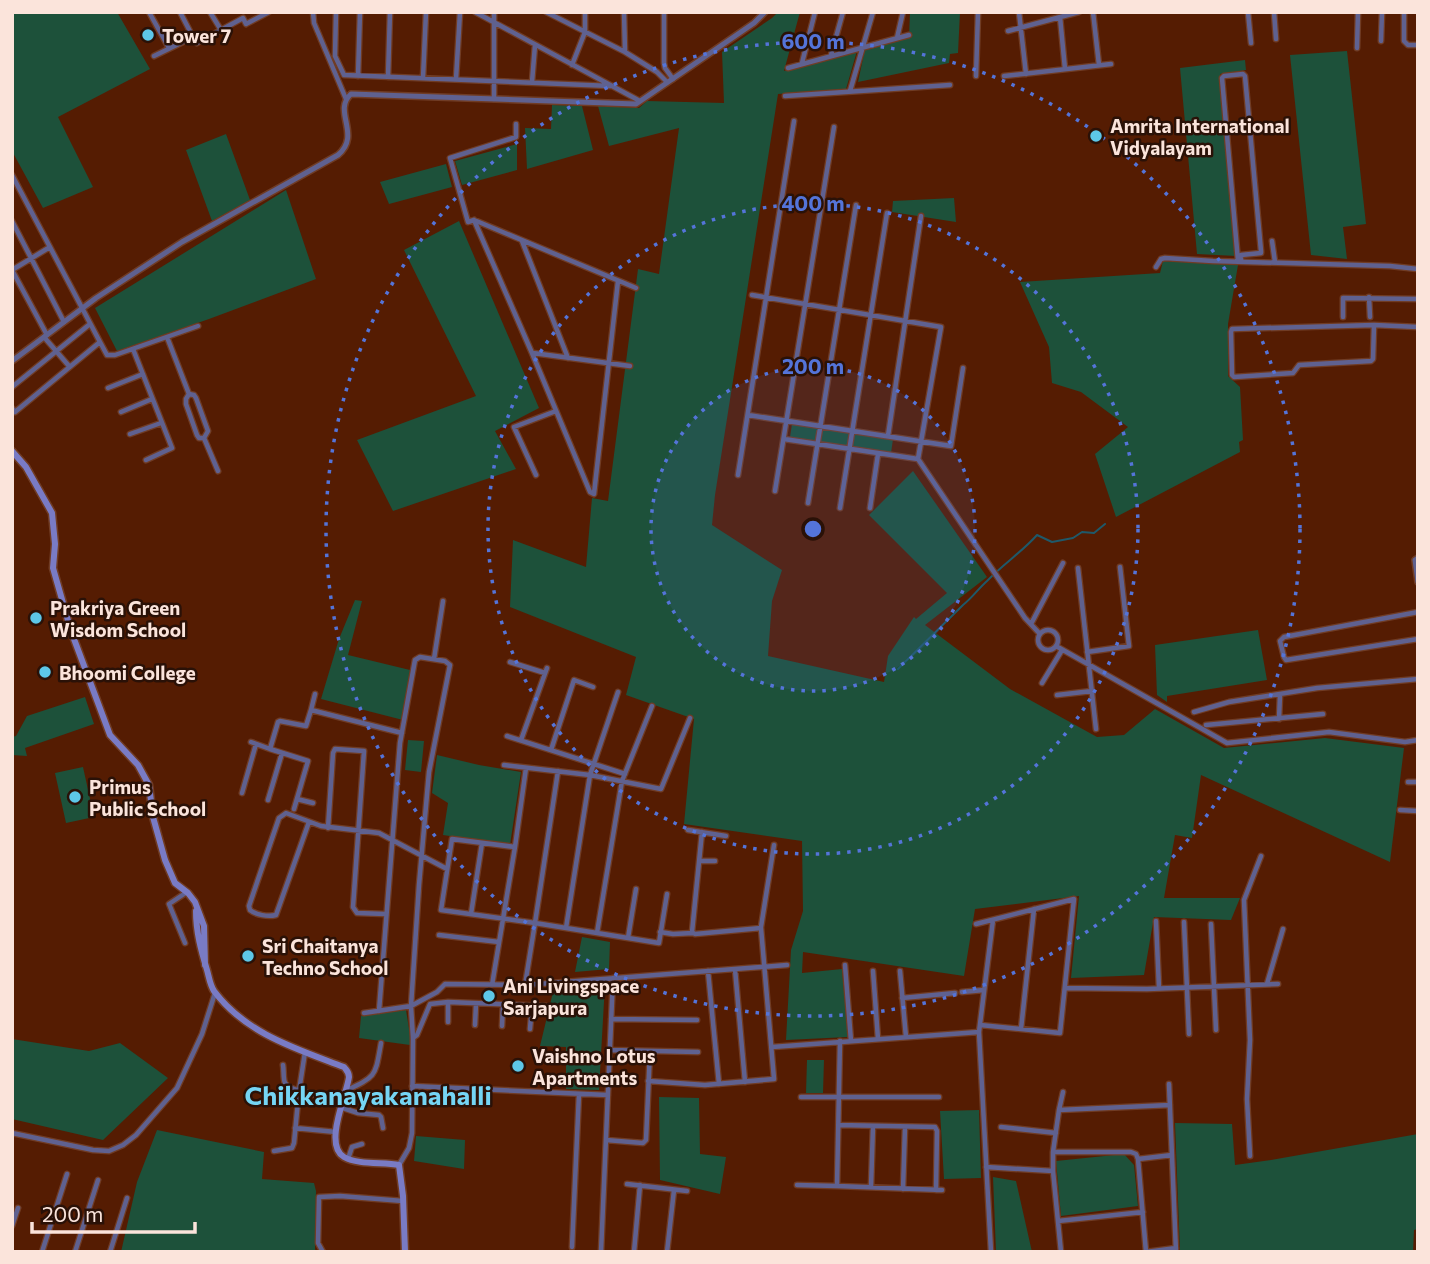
<svg xmlns="http://www.w3.org/2000/svg" width="1430" height="1264" font-family="Commissioner,sans-serif">
	<style>
		.green { fill: #1d513a }
		.lines { fill: none; stroke-linecap: round; stroke-linejoin: round }
		.stream { stroke: #1f596a; stroke-width: 2 }
		.minor-casing { stroke: #703c25; stroke-width: 7 }
		.tertiary-casing { stroke: #703c25; stroke-width: 8 }
		.secondary-casing { stroke: #703c25; stroke-width: 9 }
		.minor { stroke: #5f6190; stroke-width: 4.5 }
		.tertiary { stroke: #5f6190; stroke-width: 5 }
		.secondary { stroke: #797bc5; stroke-width: 6 }
		.ring { fill: none; stroke: #5474d9; stroke-width: 3.5; stroke-dasharray: 3.5 7 }
		.poi-dot { fill: #5dc7e8; stroke: #2a1107; stroke-width: 2.5 }
		.labels { text-anchor: middle; dominant-baseline: central; stroke-width: 5; stroke-linejoin: round; paint-order: stroke }
		.poi-label { font-size: 19px; font-weight: bold; fill: #fbe4db; stroke: #2a1107; text-anchor: start }
		.district-label { font-size: 26px; font-weight: bold; fill: #75d5f4; stroke: #2a1107 }
		.centre { fill: #5474d9; stroke: #2a1107; stroke-width: 3.5 }
		.ring-label { font-size: 21px; text-anchor: middle; font-weight: bold; fill: #5474d9; stroke: #2a1107; stroke-width: 5; stroke-linejoin: round; paint-order: stroke }
	</style>
	<rect width="100%" height="100%" fill="#551c02"/>
	<path class="green" d="M12,12H117L150,69L58,117L93,187L43,208L12,151Z
		M778,12H800L784,71L857,51L846,89L778,94L715,495L712,525L782,570L772,601L768,656L884,682L888,656L914,617L916,619L947,593L869,515L913,471L987,577L925,625L1010,689L1097,737L1124,735L1155,709L1224,748L1325,738L1404,748L1390,862L1201,775L1192,838L1175,835L1164,898H1240L1231,920L1154,917L1144,975L1071,978L1079,896L975,909L964,976L803,952L802,973L842,969L848,1037L786,1040L791,950L803,911L802,841L684,824L694,719L626,695L636,657L510,607L513,540L586,567L592,498L608,501L638,269L659,274L679,128L609,146L598,106L639,108L647,101L724,103L722,52L772,18Z
		M910,12H960L958,53L950,54L949,63L858,82L865,49L909,38Z
		M1347,51L1366,224L1343,227L1347,259L1311,255L1290,55Z
		M1245,60L1246,70L1220,74L1236,256L1197,254L1180,68Z
		M552,105L582,106L593,150L527,169L525,128L551,129Z
		M226,134L250,200L212,221L186,150Z
		M517,144V170L462,185L455,161Z
		M446,164L452,187L389,204L380,182Z
		M286,190L316,279L209,319L117,351L95,308Z
		M954,198L956,222L892,212L893,201Z
		M459,221L539,408L495,431L516,469L393,511L357,440L476,396L404,250Z
		M1163,261L1238,265L1228,324V376L1240,387L1243,440L1239,442L1240,452L1116,517L1095,454L1128,427L1081,392L1052,383L1049,347L1020,282L1160,273Z
		M792,424L893,439L891,453L790,437Z
		M355,600L362,601L348,655L410,670L403,720L321,699L339,639Z
		M1258,630L1267,680L1167,696V702L1157,695L1155,645Z
		M85,697L94,724L25,748L27,756L12,755V737L16,736L27,716Z
		M408,740L424,741L421,772L405,770Z
		M437,755L479,765L521,772L510,845L443,835L448,803L432,793Z
		M83,767L94,817L66,823L55,773Z
		M582,937L610,942L609,969L575,972Z
		M605,984L599,1090L566,1089V1047L540,1046L553,992Z
		M406,1010L411,1041L410,1045L359,1038L361,1016Z
		M12,1039L89,1051L120,1043L168,1078L103,1140L12,1119Z
		M807,1060H824L823,1093H806Z
		M659,1097L699,1098L700,1154L726,1157L720,1194L660,1180Z
		M979,1110L981,1178L944,1179L940,1111Z
		M1175,1123L1232,1124L1235,1165L1271,1160L1418,1134V1229L1414,1230L1413,1252H1180Z
		M157,1130L264,1152L262,1179L314,1183L316,1191L315,1249L316,1252H121L137,1182Z
		M416,1136L465,1140L464,1169L414,1161Z
		M1124,1154L1134,1165L1138,1206L1061,1216L1056,1161Z
		M993,1177L1016,1181L1032,1252H996Z"/>
	<g class="lines">
		<path class="stream" d="M898,669L963,605C973,597 978,589 987,581C1003,564 1022,552 1037,535L1052,542L1073,538L1082,532L1094,533L1105,524"/>
		<defs>
			<path id="minor" d="M149,12L169,48
				M180,12L193,37
				M210,12L221,30
				M313,12L314,23L346,99
				M336,12L335,56L344,75L611,86
				M475,12L638,100
				M494,12V99
				M546,12L625,52L657,72L667,82
				M624,12L625,52
				M664,12V63L665,68L673,79
				M1019,12L1026,74
				M1093,12L1099,65
				M1248,12L1251,43
				M1274,12L1276,39
				M1404,12V41L1408,45H1418
				M1060,17L1065,69
				M1008,31L1079,12
				M897,38L903,12
				M1381,41L1382,12
				M1357,48L1358,12
				M831,55L843,12
				M154,56L193,37L197,43L243,18L246,24L269,12
				M802,63L815,12
				M572,65L585,32V12
				M788,68L909,35
				M358,76L360,12
				M976,76L978,12
				M1004,76L1111,64
				M388,77L390,12
				M423,78L426,12
				M456,79L460,12
				M532,82L535,45
				M850,91L873,12
				M785,96L950,85
				M516,124V137L450,158L468,222L474,220L636,288
				M12,175L100,342L15,412L12,408
				M474,220L532,353L590,492L594,494L618,281
				M12,221L64,322
				M522,241L568,358
				M1272,241L1275,262
				M1238,261L1222,78L1224,76L1243,74L1245,76L1261,251V253L1241,255V261
				M1156,267L1161,259L1165,258L1213,261L1390,266L1418,269
				M12,270L47,335
				M12,270L50,247
				M752,295L941,327L918,459L1025,618L1040,634
				M1369,297L1370,317
				M1343,317V298L1418,299
				M1374,325L1373,359L1371,361L1299,365L1293,373L1234,377L1232,375L1231,332L1232,329L1374,325L1418,327
				M44,337L69,366
				M167,337L189,394L186,399V404L197,435L199,438H204L218,471
				M100,342L107,355H115L198,326
				M133,349L172,448L146,460
				M533,353L630,366
				M12,387L90,324
				M108,388L143,374
				M189,394L194,395L196,398L208,431L204,438
				M121,412L152,399
				M748,415L951,446L963,368
				M130,434L161,423
				M888,436L921,216
				M784,439L918,459
				M536,475L514,427L556,411
				M738,475L794,121
				M775,491L834,127
				M808,503L856,205
				M840,508L887,213
				M870,508L878,454
				M1078,568L1096,729
				M1418,612L1284,637L1280,641L1284,657L1286,660L1418,639
				M1031,624L1063,563
				M1038 640a10 10 0 1 1 20 0a10 10 0 1 1-20 0Z
				M1056,646L1227,743L1329,732L1405,742L1418,740
				M1087,652L1129,646L1120,567
				M434,659L443,601
				M510,662L545,673
				M1042,683L1062,650
				M1057,695L1092,691
				M311,710L315,694
				M1194,712L1229,702L1317,688L1418,679
				M1279,719L1280,695
				M1206,725L1323,714
				M507,736L625,774
				M521,740L547,668
				M251,742L270,749L278,722L280,721L306,726L311,710L402,733
				M270,749L308,761L294,809
				M551,750L574,680L593,687
				M504,765L590,775L661,789L690,718
				M526,768L515,847L452,839L441,910L535,923L558,771
				M1408,782H1418
				M242,793L256,744
				M297,799L313,803
				M268,800L282,753
				M1400,810L1418,811
				M309,822L276,915C268,917 256,915 250,910L249,906L279,818L286,813L321,826L379,833L447,869
				M328,828L333,753L335,749L364,751L353,907L357,913L386,914
				M688,830L726,836
				M700,861H715
				M471,914L482,843
				M1156,921L1159,988
				M1184,922L1189,1034
				M976,924L1074,899L1060,1033L980,1025
				M1211,924L1216,1030
				M761,927L774,845
				M566,928L590,775L618,692
				M660,932L673,934L693,933
				M597,933L622,781L652,706
				M439,935L499,942
				M628,938L636,889
				M185,943L169,904L187,892
				M845,965L851,1041
				M735,969L745,1082
				M708,971L719,1084
				M873,971L878,1039
				M900,971L906,1037
				M1267,984L1283,929
				M492,985L515,847
				M525,985L535,923L659,943L667,894
				M1065,988L1147,989L1278,984
				M962,992L984,990
				M902,998L955,993
				M364,1013L411,1006L419,885L429,772L450,665L445,661L420,657L415,660L400,743L379,1011
				M611,1019L697,1020
				M448,1022V1002
				M475,1025L476,1004
				M502,1026L503,1005
				M530,1029L532,1006
				M1021,1029L1034,909
				M979,1032L993,920
				M413,1038L417,1035L430,1004L448,1002L546,1006
				M840,1041L837,1186L942,1190
				M772,1047L979,1032L991,1252
				M610,1050L698,1052
				M283,1065C284,1070 283,1079 285,1083C291,1093 331,1097 342,1099
				M648,1081L705,1085L774,1079L761,928L695,934L692,932L702,832
				M1169,1084L1176,1252
				M412,1086L608,1095
				M345,1091C377,1076 375,1077 381,1043
				M801,1097H939
				M340,1107L358,1113L379,1115L381,1117L383,1128
				M1059,1110L1063,1092
				M839,1125L935,1127L937,1131L936,1190
				M1001,1127L1056,1133
				M295,1128L336,1132
				M12,1133L93,1150L109,1151L123,1145L136,1135L177,1088L202,1034L215,993
				M606,1140L643,1143L646,1140L650,1051
				M274,1151L292,1148L294,1143L299,1091L305,1052
				M1053,1152H1131L1136,1154L1138,1159L1146,1252
				M1250,1156L1247,1099L1250,1040L1244,900L1261,856
				M348,1159L352,1147L362,1144
				M1138,1159L1172,1155
				M399,1165L409,1148L412,1133L413,1038L411,1006L437,992L445,984L525,985L787,965
				M986,1167L1053,1171L1061,1252
				M1053,1171V1152L1059,1110L1170,1105
				M627,1184L687,1191
				M797,1185L837,1186
				M871,1187L873,1126
				M903,1189L905,1127
				M1058,1221L1143,1212
				M12,1226L18,1208
				M572,1247L579,1094
				M42,1252L67,1174
				M75,1252L98,1180
				M110,1252L127,1198
				M323,1252L318,1243L319,1197L340,1196L403,1201
				M601,1252L613,978
				M634,1252L640,1185
				M667,1252L674,1190
				M1146,1252L1176,1248"/>
			<path id="tertiary" d="M12,361L96,298L182,242L338,155C362,135 332,111 351,94L636,104L754,23L765,12
				M1418,558L1415,560L1418,582"/>
			<path id="secondary" d="M12,451L26,467L52,513L55,544L53,568L71,631L110,735L138,765L149,785L153,817L165,860L175,883L188,893L195,902L204,926L205,965
				M196,911C196,932 201,950 207,970C209,977 210,985 214,991C246,1034 297,1049 344,1067C347,1071 349,1072 349,1077C347,1094 323,1145 344,1157C358,1165 383,1162 399,1165L403,1196L405,1252"/>
		</defs>
		<use href="#minor" class="minor-casing"/>
		<use href="#tertiary" class="tertiary-casing"/>
		<use href="#secondary" class="secondary-casing"/>
		<use href="#minor" class="minor"/>
		<use href="#tertiary" class="tertiary"/>
		<use href="#secondary" class="secondary"/>
	</g>
	<circle cx="813" cy="529" r="162" fill="#5474d9" fill-opacity=".12"/>
	<g class="ring">
		<circle cx="813" cy="529" r="162"/>
		<circle cx="813" cy="529" r="325"/>
		<circle cx="813" cy="529" r="487"/>
	</g>
	<g class="poi-dot">
		<circle cx="148" cy="35" r="7"/>
		<circle cx="1096" cy="136" r="7"/>
		<circle cx="36" cy="618" r="7"/>
		<circle cx="45" cy="672" r="7"/>
		<circle cx="75" cy="797" r="7"/>
		<circle cx="248" cy="956" r="7"/>
		<circle cx="489" cy="996" r="7"/>
		<circle cx="518" cy="1066" r="7"/>
	</g>
	<g class="labels">
		<g class="poi-label">
			<text x="162" y="35">Tower 7</text>
			<text x="1110" y="125">Amrita International<tspan x="1110" dy="22">Vidyalayam</tspan></text>
			<text x="50" y="607">Prakriya Green<tspan x="50" dy="22">Wisdom School</tspan></text>
			<text x="59" y="672">Bhoomi College</text>
			<text x="89" y="786">Primus<tspan x="89" dy="22">Public School</tspan></text>
			<text x="262" y="945">Sri Chaitanya<tspan x="262" dy="22">Techno School</tspan></text>
			<text x="503" y="985">Ani Livingspace<tspan x="503" dy="22">Sarjapura</tspan></text>
			<text x="532" y="1055">Vaishno Lotus<tspan x="532" dy="22">Apartments</tspan></text>
		</g>
		<g class="district-label">
			<text x="368" y="1094">Chikkanayakanahalli</text>
		</g>
	</g>
	<circle cx="813" cy="529" r="10" class="centre"/>
	<g class="ring-label">
		<text x="813" y="49">600 m</text>
		<text x="813" y="211">400 m</text>
		<text x="813" y="374">200 m</text>
	</g>
	<rect width="1430" height="1264" fill="none" stroke="#fbe4db" stroke-width="28"/>
	<path d="M32 1222v10h163v-10" fill="none" stroke="#fbe4db" stroke-width="3.5"/>
	<text x="42" y="1222" font-size="21" fill="#fbe4db" stroke="#2a1107" stroke-width="5" paint-order="stroke">200 m</text>
</svg>
